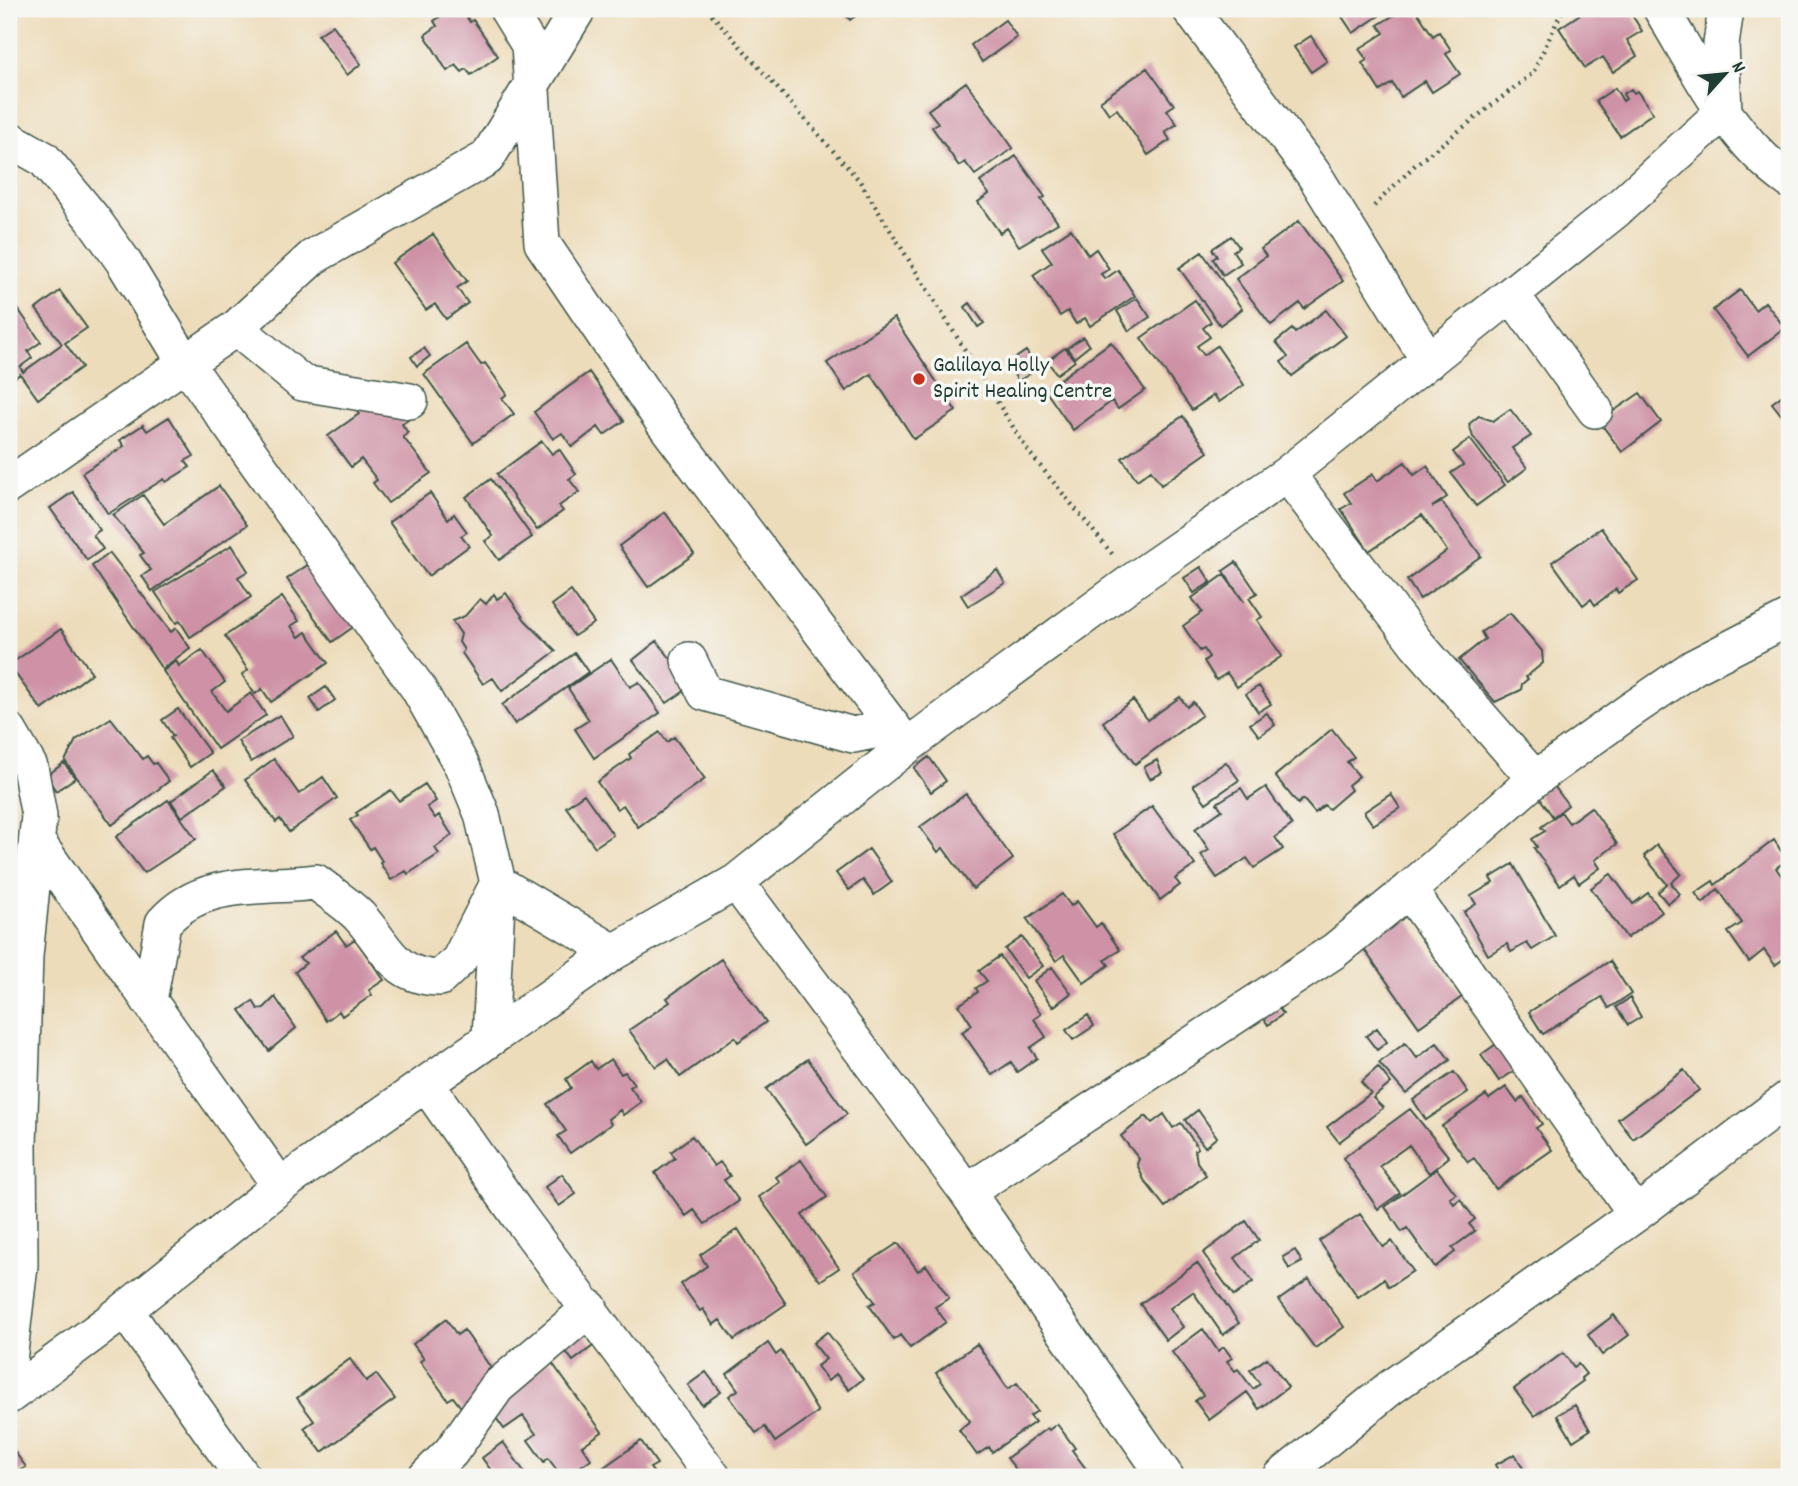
<svg xmlns="http://www.w3.org/2000/svg" width="1798" height="1486" font-family="Dekko,sans-serif">
	<style>
		.building { fill: #ce91a5 }
		.lines { fill: none; stroke-linecap: round; stroke-linejoin: round }
		.minor-casing { stroke: #3e5548; stroke-width: 38 }
		.path { stroke: #3e5548; stroke-width: 4.5; stroke-dasharray: 2 5; stroke-linecap: butt }
		.minor { stroke: #fff; stroke-width: 35 }
		.poi-dot { fill: #c8321e; stroke: #f6f6f2; stroke-width: 2.5 }
		.labels { text-anchor: middle; dominant-baseline: central; stroke-width: 7; stroke-linejoin: round; paint-order: stroke }
		.poi-label { font-size: 23px; fill: #1f3d34; stroke: #f6f6f2; text-anchor: start }
	</style>
	<rect width="100%" height="100%" fill="#f6f6f2"/>
	<filter id="ink" filterUnits="userSpaceOnUse"><feTurbulence type="fractalNoise" baseFrequency=".0143" numOctaves="2"/><feDisplacementMap in="SourceGraphic" scale="14" xChannelSelector="R" yChannelSelector="G"/><feConvolveMatrix kernelMatrix="1 2 1 2 8 2 1 2 1" color-interpolation-filters="sRGB"/></filter>
	<filter id="wash" filterUnits="userSpaceOnUse"><feTurbulence type="fractalNoise" baseFrequency=".00686" numOctaves="4" result="noise"/><feDisplacementMap in="SourceGraphic" scale="28" xChannelSelector="R" yChannelSelector="G"/><feGaussianBlur stdDeviation="1.57" result="paint"/><feColorMatrix in="noise" values="0 0 0 0 0 0 0 0 0 0 0 0 0 0 0 0 0 1.4 0 .05"/><feComposite in="paint" operator="in"/></filter>
	<g filter="url(#wash)">
		<rect width="100%" height="100%" fill="#eddcba"/>
		<g id="blocks">
			<path class="building" d="M450,9H461L470,22L473,20L498,56L471,75L466,69L462,72L456,65L447,71L425,35L437,26L434,21Z
				M841,9H865L850,20Z
				M1337,9H1389L1353,33Z
				M1404,9H1415L1433,36L1439,32L1451,50L1446,54L1460,74L1432,92L1425,81L1401,97L1392,83L1380,91L1362,63L1367,60L1359,49L1384,33L1378,25Z
				M1588,9H1615L1617,12L1628,9L1642,31L1627,40L1637,56L1613,72L1603,57L1585,68L1559,28Z
				M1005,20L1017,37L982,62L971,45Z
				M333,25L361,64L347,75L318,35Z
				M1311,36L1327,61L1311,72L1294,47Z
				M1147,68L1174,105L1167,110L1177,124L1165,132L1170,140L1148,155L1117,109L1109,114L1100,101Z
				M966,82L1013,148L975,175L965,162L959,166L932,127L938,123L928,110Z
				M1615,88L1623,101L1626,99L1623,94L1631,89L1634,93L1637,91L1653,113L1620,136L1596,101Z
				M1016,156L1045,197L1041,199L1058,223L1019,246L1007,228L1000,233L978,202L989,194L980,182Z
				M1299,221L1343,281L1304,309L1300,303L1271,325L1236,279L1266,256L1261,249Z
				M1071,229L1088,255L1096,249L1109,269L1101,274L1105,279L1118,270L1135,296L1090,326L1085,318L1076,324L1068,311L1060,316L1033,275L1052,262L1042,248Z
				M433,234L467,281L457,288L468,303L446,319L435,304L426,310L392,263Z
				M1231,236L1239,247L1233,251L1241,263L1223,275L1213,259L1217,256L1212,249Z
				M1202,252L1242,309L1220,325L1179,268Z
				M1740,290L1755,310L1765,302L1785,328L1748,356L1713,310Z
				M60,291L87,328L65,343L82,367L38,399L20,374L9,382V316L18,309L41,342L28,351L32,358L20,367L23,372L62,344L36,309Z
				M1137,298L1150,317L1129,331L1117,311Z
				M1195,300L1211,322L1203,328L1210,337L1197,346L1204,355L1217,346L1244,385L1219,402L1214,395L1192,410L1141,338Z
				M970,303L984,323L978,327L965,307Z
				M1326,310L1346,336L1292,376L1281,362L1288,357L1276,342L1292,329L1295,333Z
				M894,318L956,411L914,439L871,374L846,391L827,363Z
				M1083,337L1089,346L1074,358L1067,348Z
				M1111,342L1145,390L1118,409L1112,401L1073,430L1045,390Z
				M466,344L481,365L485,363L507,394L502,398L514,414L473,443L424,374Z
				M424,348L430,356L417,366L411,357Z
				M1065,348L1075,361L1057,374L1047,361Z
				M1026,351L1038,369L1018,381L1007,364Z
				M589,372L624,421L604,435L598,427L572,447L562,433L553,439L534,412Z
				M1640,393L1661,422L1622,452L1599,421Z
				M1784,394L1789,402V412L1783,417L1772,403Z
				M375,396L395,402L408,420L402,424L408,433L403,437L431,473L388,503L373,483L377,480L361,459L351,467L328,436L359,414L356,410Z
				M1510,409L1531,436L1512,448L1527,468L1508,482L1473,437L1469,424L1479,416L1493,421Z
				M1183,416L1208,452L1161,485L1151,470L1137,480L1122,458Z
				M169,417L194,456L185,461L190,467L166,482L164,479L108,514L82,473L124,446L120,440L143,425L147,431Z
				M1470,439L1505,485L1476,506L1451,473L1463,465L1453,452Z
				M542,441L552,454L559,449L576,474L569,479L579,492L559,506L563,511L537,530L497,474Z
				M1405,462L1414,475L1427,466L1447,497L1432,507L1442,502L1481,556L1420,599L1407,580L1447,551L1422,515L1369,551L1341,509L1351,503L1344,493L1373,474L1377,481Z
				M491,479L532,537L499,560L485,541L493,536L466,497Z
				M219,486L247,525L152,591L142,576L151,570L140,555L144,553L113,515L143,495L164,524Z
				M73,492L100,530L93,535L103,549L87,560L50,508Z
				M430,493L448,519L454,514L467,532L461,536L469,546L428,576L389,522Z
				M665,512L694,554L648,587L619,546Z
				M1601,528L1638,580L1618,593L1616,589L1595,605L1591,599L1583,605L1552,562Z
				M232,545L248,571L238,577L251,597L190,637L180,621L176,623L155,592Z
				M110,553L171,632L176,628L190,648L162,669L92,566Z
				M312,562L356,625L332,642L287,579Z
				M1236,562L1257,593L1249,598L1262,617L1257,620L1282,656L1237,687L1227,673L1216,680L1204,661L1209,657L1204,649L1200,651L1183,626L1202,612L1192,598L1224,575L1244,602L1223,571Z
				M1201,567L1211,582L1194,593L1184,578Z
				M997,570L1005,583L968,606L961,595Z
				M571,591L594,623L574,636L552,605Z
				M506,593L525,620L556,651L502,691L493,678L483,684L462,653L464,650L459,642L461,634L452,621L465,616L480,599L486,604L494,594L497,599Z
				M282,597L299,621L291,626L299,637L306,632L328,663L271,702L262,689L255,694L242,675L248,670L225,636Z
				M1510,613L1542,651L1543,663L1526,677L1528,679L1522,684L1521,690L1495,702L1459,660L1485,639L1481,632Z
				M61,629L92,673L42,710L9,665Z
				M657,641L674,663L699,681L667,703L633,660Z
				M202,650L225,682L212,692L226,711L251,693L266,715L217,749L163,671L176,661L179,666Z
				M575,653L588,672L515,724L502,705Z
				M611,659L630,687L639,682L660,713L594,758L575,729L589,720L568,688Z
				M1259,686L1271,704L1258,712L1246,694Z
				M326,687L335,700L319,712L310,698Z
				M1180,697L1187,707L1193,702L1202,715L1135,764L1103,722L1133,700L1148,720Z
				M178,709L210,753L190,767L170,738L173,736L162,720Z
				M1267,713L1275,725L1259,736L1250,724Z
				M280,715L293,736L251,762L238,741Z
				M111,718L143,759L147,756L153,764L156,763L169,781L112,825L65,761L76,740Z
				M1332,729L1354,757L1347,762L1359,776L1348,785L1351,790L1329,809L1324,805L1315,813L1303,799L1298,804L1275,776Z
				M660,732L667,742L674,737L705,779L638,827L623,805L617,809L597,782L631,758L629,754Z
				M929,757L946,781L931,792L914,768Z
				M274,759L299,794L323,777L337,798L289,832L280,819L276,822L245,780Z
				M1157,760L1162,773L1150,779L1144,767Z
				M1226,762L1239,780L1206,803L1193,785Z
				M64,763L75,778L56,791L46,776Z
				M213,770L226,786L182,817L171,801Z
				M1552,783L1568,805L1553,817L1537,794Z
				M425,784L436,801L427,807L435,818L439,815L452,835L435,848L439,854L408,874L406,871L391,880L380,863L382,861L373,847L370,849L350,820L358,815L356,813L391,790L399,801Z
				M1266,787L1292,825L1275,837L1283,849L1254,868L1247,858L1217,878L1201,855L1209,850L1195,829L1222,810L1217,803L1241,788L1248,799Z
				M584,794L613,835L595,847L566,807Z
				M966,794L1013,859L973,889L943,848L938,852L920,827Z
				M1391,794L1400,808L1373,825L1364,812Z
				M168,800L196,839L144,873L116,837Z
				M1152,806L1195,865L1175,879L1180,885L1160,900L1113,834Z
				M1591,807L1617,844L1595,860L1600,868L1579,883L1574,875L1560,885L1534,848L1537,847L1532,839L1545,831L1541,827L1561,812L1569,823Z
				M1774,840L1787,860L1776,868L1789,887V955L1775,965L1764,950L1749,962L1728,932L1742,923L1718,889L1703,903L1695,893L1713,881L1715,885Z
				M1657,845L1681,874L1671,883L1680,894L1668,904L1658,892L1667,884L1644,856Z
				M869,849L892,882L874,895L863,880L849,890L836,873Z
				M1513,864L1555,936L1532,950L1527,943L1511,952L1507,944L1488,955L1464,912L1476,904L1471,896L1493,883L1490,878Z
				M1611,874L1633,904L1648,893L1662,912L1627,938L1591,888Z
				M1062,894L1071,906L1077,901L1096,927L1101,923L1120,950L1105,960L1109,965L1084,983L1064,955L1056,961L1027,919Z
				M1405,915L1462,997L1419,1027L1361,945Z
				M336,931L346,945L355,939L384,980L369,990L372,995L342,1016L339,1011L326,1021L295,972L306,963L299,958Z
				M1022,937L1043,966L1026,978L1005,949Z
				M1000,956L1041,1014L1034,1019L1046,1037L1030,1048L1037,1058L1017,1072L1011,1062L992,1075L962,1032L972,1025L959,1005L978,992L976,988L987,981L979,971Z
				M721,959L766,1022L738,1042L735,1037L680,1077L668,1059L656,1067L629,1030L670,1002L667,998Z
				M1610,961L1631,994L1609,1008L1602,997L1543,1034L1529,1012Z
				M1052,967L1071,993L1053,1007L1034,981Z
				M1270,996L1283,1014L1268,1025L1256,1006Z
				M275,997L296,1028L269,1051L240,1010L253,1001L258,1009L264,1008Z
				M1630,998L1641,1017L1628,1025L1616,1007Z
				M1088,1015L1094,1026L1073,1040L1066,1030Z
				M1377,1028L1387,1042L1377,1050L1366,1036Z
				M1499,1042L1517,1069L1499,1081L1481,1055Z
				M1405,1043L1417,1058L1437,1043L1450,1060L1406,1094L1379,1063Z
				M611,1059L621,1074L625,1072L634,1084L630,1087L641,1102L623,1115L620,1110L608,1119L611,1124L570,1153L558,1136L566,1131L547,1104L571,1088L566,1079L591,1061L596,1069Z
				M808,1059L847,1114L806,1144L766,1089Z
				M1378,1067L1391,1083L1373,1098L1383,1108L1339,1142L1327,1127L1371,1093L1361,1082Z
				M1684,1070L1699,1090L1633,1139L1618,1119Z
				M1454,1072L1468,1092L1426,1120L1413,1100Z
				M1506,1087L1517,1102L1523,1097L1542,1124L1536,1128L1552,1150L1496,1189L1474,1158L1468,1162L1442,1126L1486,1095L1489,1099Z
				M1410,1109L1449,1157L1429,1173L1409,1145L1380,1166L1400,1193L1378,1209L1343,1158Z
				M1198,1110L1217,1137L1205,1147L1185,1120Z
				M1164,1114L1173,1128L1181,1123L1198,1148L1195,1150L1197,1162L1206,1175L1165,1207L1144,1180L1137,1164L1139,1159L1121,1136L1146,1116L1152,1123Z
				M692,1136L714,1166L720,1162L730,1176L724,1180L739,1201L705,1224L694,1210L686,1216L655,1173L675,1158L671,1152Z
				M801,1160L827,1197L802,1215L839,1268L820,1281L759,1197L780,1182L776,1177Z
				M1437,1169L1456,1194L1450,1198L1454,1204L1460,1199L1475,1219L1469,1224L1475,1231L1452,1248L1455,1252L1435,1267L1407,1228L1402,1232L1385,1207Z
				M562,1174L576,1194L559,1206L545,1187Z
				M1360,1214L1383,1247L1392,1241L1413,1271L1389,1287L1384,1279L1358,1297L1319,1241Z
				M1246,1221L1259,1240L1235,1258L1253,1282L1234,1296L1203,1253Z
				M738,1229L786,1304L734,1340L720,1320L713,1325L703,1309L700,1311L681,1284L707,1266L700,1255Z
				M898,1243L918,1271L926,1265L949,1298L935,1307L946,1322L910,1348L900,1335L894,1340L869,1305L875,1302L854,1272Z
				M1295,1250L1302,1262L1289,1269L1283,1257Z
				M1197,1263L1239,1323L1223,1335L1193,1292L1170,1308L1183,1327L1166,1340L1140,1304Z
				M1309,1279L1344,1327L1315,1348L1279,1300Z
				M1614,1315L1629,1335L1602,1355L1588,1335Z
				M446,1319L457,1335L464,1330L491,1368L486,1371L497,1387L464,1411L453,1397L448,1400L420,1361L424,1359L413,1344Z
				M1203,1329L1218,1351L1224,1347L1232,1358L1227,1361L1235,1371L1238,1369L1253,1389L1260,1384L1250,1370L1267,1358L1288,1387L1259,1409L1247,1392L1209,1420L1195,1401L1203,1395L1172,1352Z
				M582,1330L593,1346L573,1361L561,1345Z
				M827,1332L863,1379L849,1390L836,1374L828,1381L817,1366L826,1359L813,1343Z
				M768,1343L776,1355L781,1351L818,1412L775,1442L765,1427L756,1433L729,1396L738,1390L727,1374Z
				M977,1344L1008,1389L1017,1383L1037,1411L1030,1416L1035,1422L992,1452L989,1447L977,1455L959,1430L970,1421L936,1373Z
				M1563,1353L1574,1367L1578,1364L1586,1374L1581,1378L1583,1381L1534,1416L1514,1389Z
				M350,1359L366,1381L376,1374L395,1399L322,1452L304,1428L314,1421L297,1398Z
				M550,1360L602,1432L582,1446L591,1459L566,1477H562L548,1458L544,1462L528,1440L536,1434L523,1416L504,1429L487,1405Z
				M706,1372L721,1392L702,1405L688,1385Z
				M1575,1405L1590,1430L1573,1441L1557,1415Z
				M1057,1424L1075,1448L1072,1450L1092,1477H1022L1007,1458L1047,1428L1049,1430Z
				M641,1441L657,1464L650,1468L657,1477H600L597,1472Z
				M503,1442L528,1477H496L482,1458Z
				M11,1447L26,1467L9,1477V1448Z
				M1515,1454L1523,1468L1502,1477L1495,1465Z"/>
		</g>
	</g>
	<g filter="url(#ink)">
		<use href="#blocks" fill-opacity="0" stroke="#3e5548" stroke-width="2"/>
		<g class="lines">
			<defs>
				<path id="minor" d="M507,9L529,45L542,243L663,422L907,746
					M1190,9L1315,176L1429,361
					M1661,9C1697,68 1731,140 1789,180
					M9,139L44,159L93,219L123,261L184,361L418,688L462,766L482,814L498,883L490,1038
					M1512,295L1595,410
					M236,328L302,383L410,401
					M1287,474L1417,644L1535,779
					M9,485L236,328L313,257L487,158L578,9
					M689,660L705,693L853,735L893,727
					M9,731L30,767L39,816L25,956L19,1145L20,1265L9,1361
					M38,843L280,1186
					M736,882L967,1192L1166,1477
					M1409,890L1636,1214
					M149,1001L163,923C203,877 263,889 316,882C330,893 346,903 359,916C387,946 392,977 440,978L459,960L498,883L614,952
					M426,1084L518,1215L713,1477
					M967,1192L1334,951L1409,890L1535,779L1628,712L1694,667L1789,618
					M125,1310L243,1477
					M9,1396L125,1310L280,1186L614,952L736,882L907,746L1134,580L1287,474L1615,211L1724,111L1721,44L1726,9
					M426,1477L451,1452L497,1387L590,1308
					M1281,1477L1390,1388L1636,1214L1789,1098"/>
			</defs>
			<use href="#minor" class="minor-casing"/>
			<path class="path" d="M707,9L859,180L1028,451L1113,555
				M1374,206L1415,165L1533,73L1563,9"/>
			<use href="#minor" class="minor"/>
		</g>
	</g>
	<circle class="poi-dot" cx="919" cy="379" r="7"/>
	<g class="labels">
		<g class="poi-label">
			<text x="933" y="366">Galilaya Holly<tspan x="933" dy="26">Spirit Healing Centre</tspan></text>
		</g>
	</g>
	<rect width="1798" height="1486" fill="none" stroke="#f6f6f2" stroke-width="35"/>
	<g transform="translate(1725 74) rotate(63)" stroke="#f6f6f2" stroke-width="5" paint-order="stroke">
	<path d="M0-5L12 26L0 18L-12 26Z" fill="#1f3d34"/>
	<text y="-10" font-size="19" font-weight="bold" text-anchor="middle" fill="#1f3d34">N</text>
	</g>
</svg>
